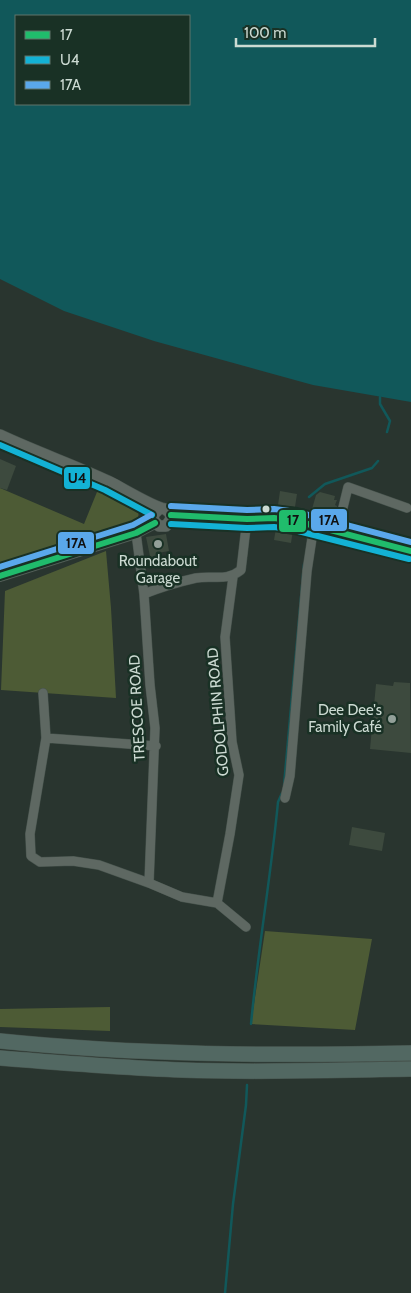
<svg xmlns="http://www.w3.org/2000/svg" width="411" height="1293" font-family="Cabin,sans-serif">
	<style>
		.green { fill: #4d5b35 }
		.water { fill: #11585a; fill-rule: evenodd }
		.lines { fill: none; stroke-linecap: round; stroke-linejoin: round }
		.stream { stroke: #11585a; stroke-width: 2.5 }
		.building { fill: #3d4a3e }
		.minor-casing { stroke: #46524c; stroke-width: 10 }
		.tertiary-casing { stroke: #46524c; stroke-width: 12 }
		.trunk-casing { stroke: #46524c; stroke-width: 16 }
		.minor { stroke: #5e6862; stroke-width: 9 }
		.tertiary { stroke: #5e6862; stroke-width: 11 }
		.trunk { stroke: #526862; stroke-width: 15 }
		.bus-1-casing { stroke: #193125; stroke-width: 10 }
		.bus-2-casing { stroke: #193125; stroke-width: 10 }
		.bus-3-casing { stroke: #193125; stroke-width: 10 }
		.bus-1 { stroke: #20bc6c; stroke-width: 6 }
		.bus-2 { stroke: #13b2d5; stroke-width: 6 }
		.bus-3 { stroke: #5aa8eb; stroke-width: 6 }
		.bus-dot { fill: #ccdad2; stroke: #193125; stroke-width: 2 }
		.poi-dot { fill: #93a099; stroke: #193125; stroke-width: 2 }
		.labels { text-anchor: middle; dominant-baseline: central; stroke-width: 5; stroke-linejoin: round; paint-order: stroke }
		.poi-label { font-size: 15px; fill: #ccdad2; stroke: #193125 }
		.street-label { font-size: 15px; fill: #ccdad2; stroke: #193125 }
		.line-badge { stroke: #193125; stroke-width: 2 }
		.pale-badge-label { font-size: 14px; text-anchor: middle; font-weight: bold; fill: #111 }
	</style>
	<rect width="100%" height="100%" fill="#29352f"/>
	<path class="green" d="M99,487L139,508L138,520L0,563V488L84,524Z
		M106,551L111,608L116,698L1,690L5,591Z
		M265,931L372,939L355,1030L251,1024Z
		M110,1007V1031L0,1027V1009Z"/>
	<path class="water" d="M0,0H411V402L313,385L154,341L64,311L0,279ZM16,16H189V104H16Z"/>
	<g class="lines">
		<path class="stream" d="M380,397V404L390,421L387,432
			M309,497L325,484L372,468L378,461
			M306,531L308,539
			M284,785L304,564
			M251,1024C258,949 271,876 278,802L282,793
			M225,1293L233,1204L246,1105L247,1085"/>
	</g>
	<path class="building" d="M0,459L16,466L7,490L0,488Z
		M280,491L297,494L295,507L278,505Z
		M320,492L335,496L334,500H337L335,505L337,506L335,515L312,509L316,495Z
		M276,528L293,530L291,543L274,540Z
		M166,534L169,551L158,553L160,565L152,566L146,537Z
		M394,682L410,683L411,753L370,749L376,684L393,686Z
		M352,827L385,833L382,851L349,845Z"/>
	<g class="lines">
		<defs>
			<path id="minor" d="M337,532L348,487L407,508
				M136,533L144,594L150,685L155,728L149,883
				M144,594C161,587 178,582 196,578C214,575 226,582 241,570L247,519
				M43,693L46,738
				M156,746L46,738L30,834L31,856L40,862L73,861L99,865L149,883L182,897L217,903L246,927
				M285,798L290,776L307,571L314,525
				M217,903L230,834L239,775L232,742L225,637L233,577"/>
			<path id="tertiary" d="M0,435C36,452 74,465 110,482C124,489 153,507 165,509L170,513L171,519L166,526H159L153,520L154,514L159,509
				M171,515L247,519L274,518L296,521L411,551
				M0,576L136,533L155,523"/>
			<path id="trunk" d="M0,1041C137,1055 274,1056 411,1053
				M0,1058C61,1063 122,1068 182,1070C259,1073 335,1070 411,1069"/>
		</defs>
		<use href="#minor" class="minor-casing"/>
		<use href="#tertiary" class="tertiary-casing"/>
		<use href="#trunk" class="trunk-casing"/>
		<use href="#minor" class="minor"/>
		<use href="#tertiary" class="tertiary"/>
		<use href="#trunk" class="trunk"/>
		<defs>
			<path id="bus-1" d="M171,515L247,519L274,518L296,521L411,551
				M0,576L136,533L155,523"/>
			<path id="bus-2" d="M0,445L105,490L152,515
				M171,524L247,528L274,527L294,530L409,559"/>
			<path id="bus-3" d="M171,506L247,510L274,509L297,512L411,542
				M0,567L133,525L151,515"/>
		</defs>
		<use href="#bus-1" class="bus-1-casing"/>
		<use href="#bus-2" class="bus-2-casing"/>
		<use href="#bus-3" class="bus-3-casing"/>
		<use href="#bus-1" class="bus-1"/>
		<use href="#bus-2" class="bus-2"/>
		<use href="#bus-3" class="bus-3"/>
	</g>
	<circle class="bus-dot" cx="266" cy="509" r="4.5"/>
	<g class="poi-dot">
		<circle cx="158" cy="544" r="5"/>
		<circle cx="392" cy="719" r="5"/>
	</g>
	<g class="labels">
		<g class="poi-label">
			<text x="158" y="561">Roundabout<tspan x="158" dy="17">Garage</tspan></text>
			<text x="382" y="710" text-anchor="end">Dee Dee's<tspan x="382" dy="17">Family Café</tspan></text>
		</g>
		<g class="street-label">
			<text transform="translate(137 708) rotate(-93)">TRESCOE ROAD</text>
			<text transform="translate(218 712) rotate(-95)">GODOLPHIN ROAD</text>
		</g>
	</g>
	<g class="line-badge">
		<rect x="63" y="466" width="28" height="24" rx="5" fill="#13b2d5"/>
		<rect x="310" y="508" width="38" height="24" rx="5" fill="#5aa8eb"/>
		<rect x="278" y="509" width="29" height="24" rx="5" fill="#20bc6c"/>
		<rect x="57" y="531" width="38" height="24" rx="5" fill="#5aa8eb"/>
	</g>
	<g class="pale-badge-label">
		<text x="77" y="483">U4</text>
		<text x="329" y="525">17A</text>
		<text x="293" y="525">17</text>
		<text x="76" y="548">17A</text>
	</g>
	<rect x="15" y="15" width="175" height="90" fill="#193125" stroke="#61756a"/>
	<rect x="25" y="31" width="25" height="8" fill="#20bc6c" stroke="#61756a"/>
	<text x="60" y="40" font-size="15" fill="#ccdad2">17</text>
	<rect x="25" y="56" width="25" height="8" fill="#13b2d5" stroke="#61756a"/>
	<text x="60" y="65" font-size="15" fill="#ccdad2">U4</text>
	<rect x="25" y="81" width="25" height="8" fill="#5aa8eb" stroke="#61756a"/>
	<text x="60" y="90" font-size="15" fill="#ccdad2">17A</text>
	<path d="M236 38v8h139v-8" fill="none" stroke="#ccdad2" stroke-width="2.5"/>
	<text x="244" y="38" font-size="15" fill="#ccdad2" stroke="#193125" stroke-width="4" paint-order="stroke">100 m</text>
</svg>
